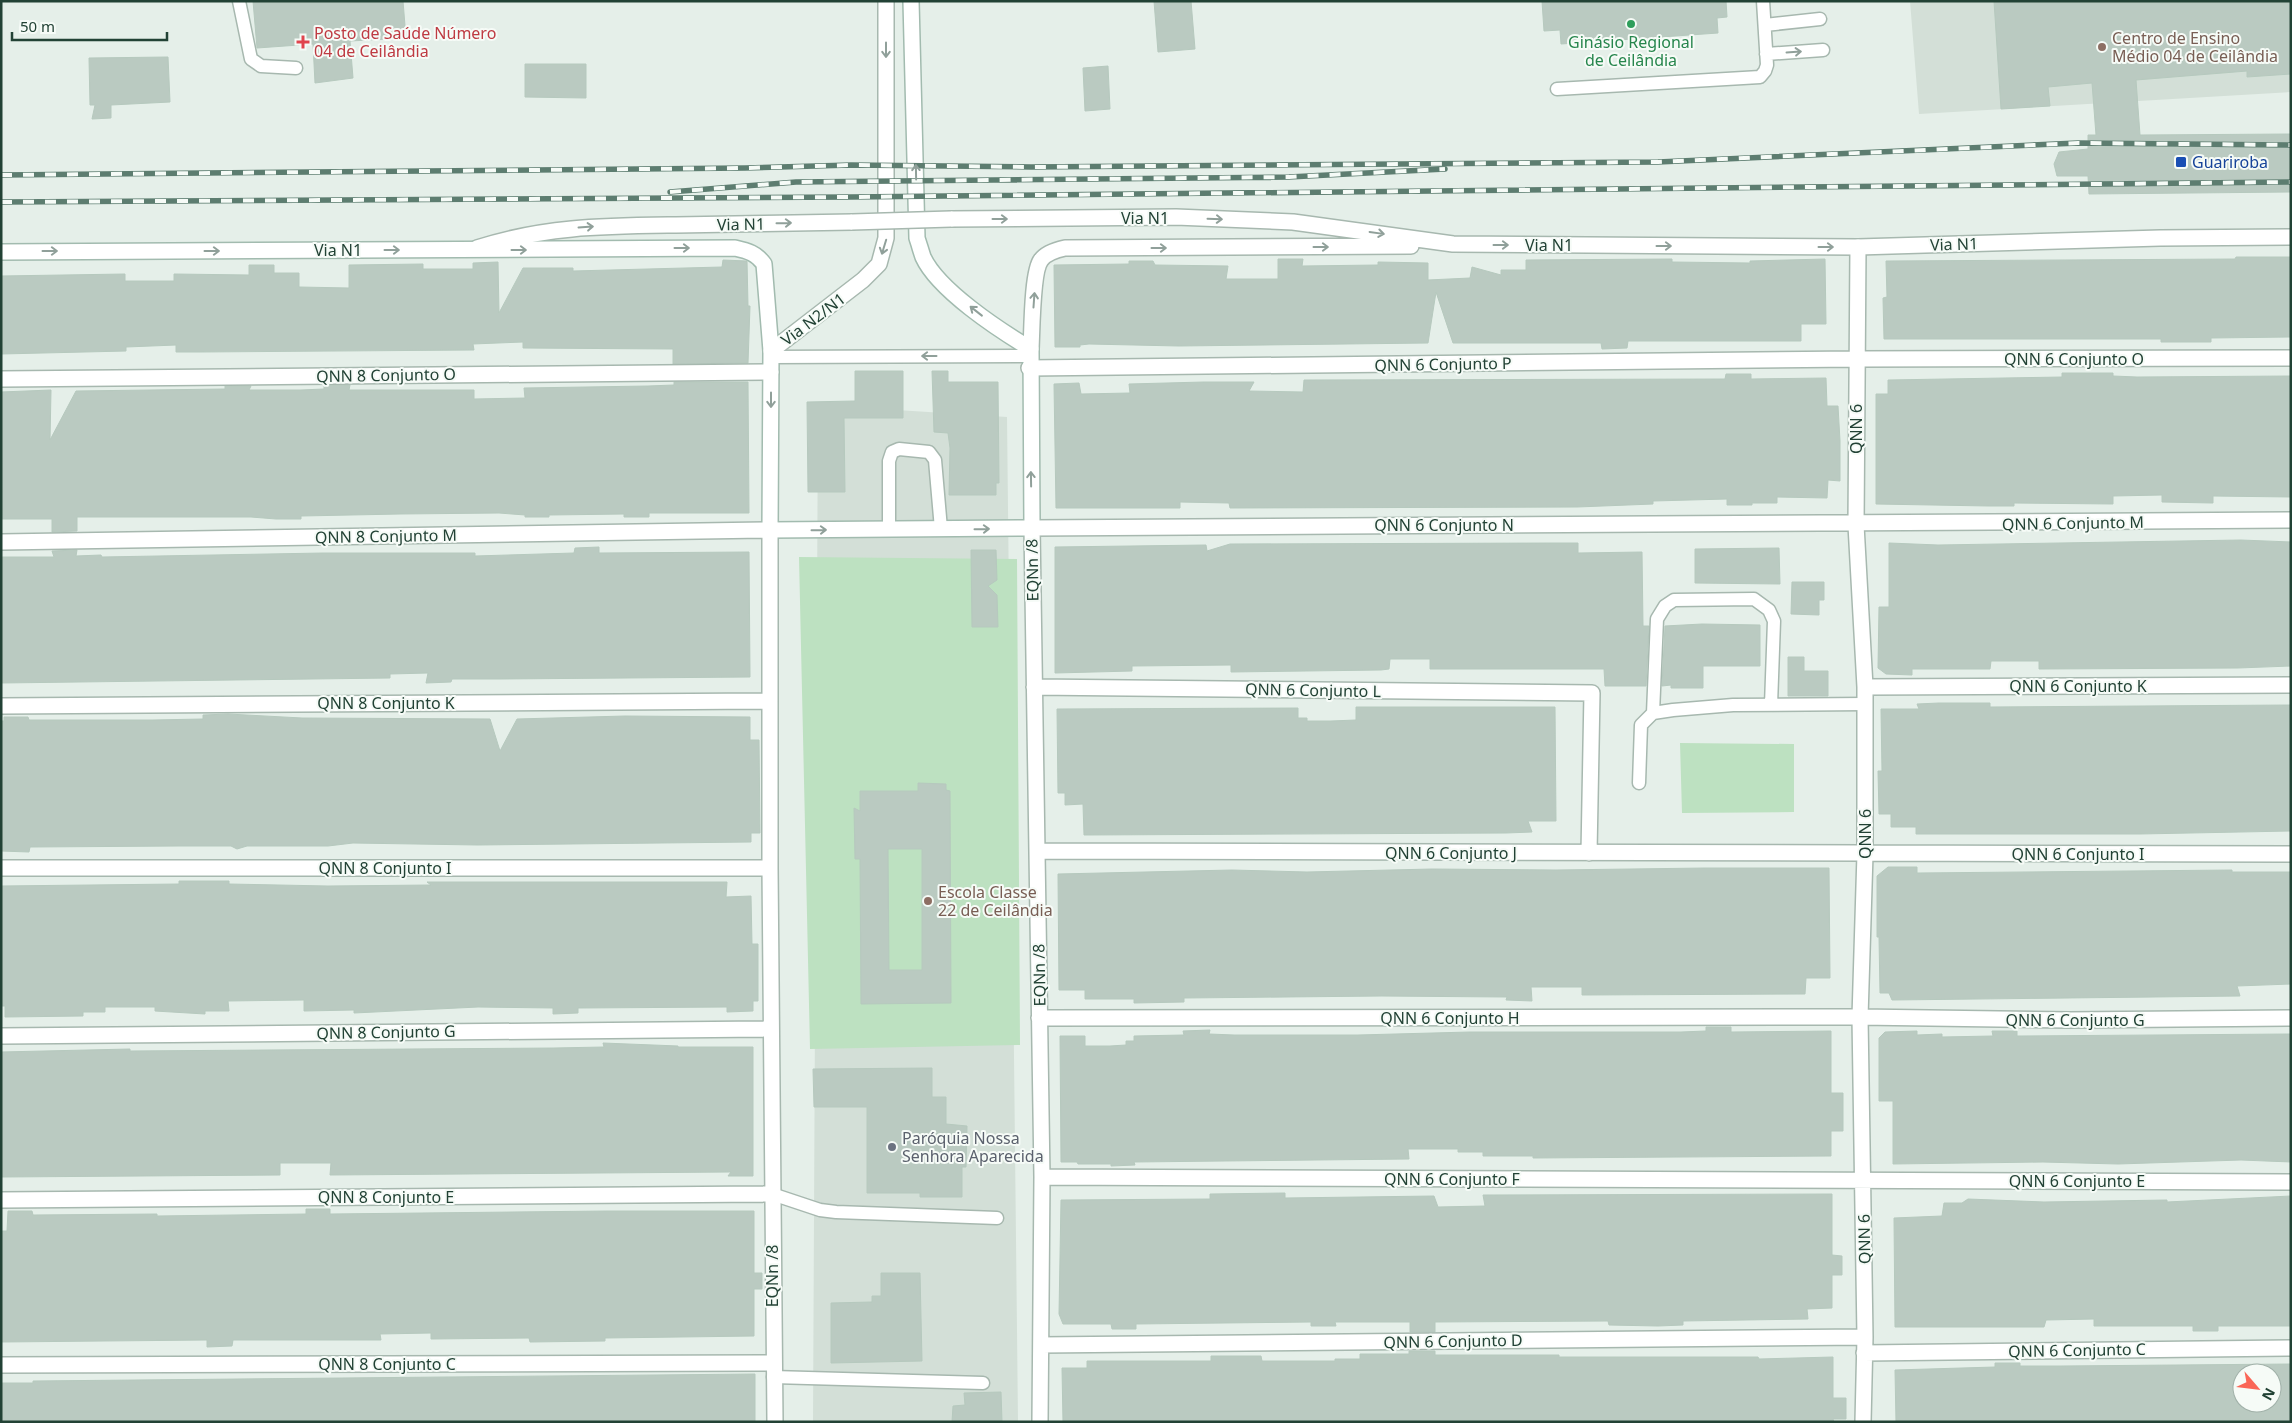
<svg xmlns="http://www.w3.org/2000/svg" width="2292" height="1423" font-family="'Noto Sans',sans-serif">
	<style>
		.built { fill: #d3dfd7 }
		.green { fill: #bde1c1 }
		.building { fill: #bacac1; stroke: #b6c9be; fill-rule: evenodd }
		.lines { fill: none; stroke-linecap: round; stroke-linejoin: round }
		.service-casing { stroke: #a7b8af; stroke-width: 15 }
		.minor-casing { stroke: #a7b8af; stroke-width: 18 }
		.tertiary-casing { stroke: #a7b8af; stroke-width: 18 }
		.secondary-casing { stroke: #a2bbaf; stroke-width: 18 }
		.service { stroke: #fff; stroke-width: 12 }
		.minor { stroke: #fff; stroke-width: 15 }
		.tertiary { stroke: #fff; stroke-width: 15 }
		.secondary { stroke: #fff; stroke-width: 15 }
		.rail-casing { stroke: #5d7d70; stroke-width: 5.5 }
		.rail { stroke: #f6fbf7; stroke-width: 4; stroke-dasharray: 11; stroke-linecap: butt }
		.tertiary-bridge-casing { stroke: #a7b8af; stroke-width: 18; stroke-linecap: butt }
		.tertiary-bridge { stroke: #fff; stroke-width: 15 }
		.oneway { stroke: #90a09a }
		.leisure-dot { fill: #2e9e5b; stroke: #f6fbf7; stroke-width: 2 }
		.health-dot { fill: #e0444e; stroke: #f6fbf7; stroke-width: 2 }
		.education-dot { fill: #8d6e63; stroke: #f6fbf7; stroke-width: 2 }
		.transit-dot { fill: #1a4fb4; stroke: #f6fbf7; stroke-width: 2 }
		.worship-dot { fill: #6b7280; stroke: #f6fbf7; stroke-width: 2 }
		.labels { text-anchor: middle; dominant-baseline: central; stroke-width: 4; stroke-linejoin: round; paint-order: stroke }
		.health-label { font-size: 16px; fill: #be3a42; stroke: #f6fbf7; text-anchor: start }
		.education-label { font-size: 16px; fill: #785e54; stroke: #f6fbf7; text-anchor: start }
		.leisure-label { font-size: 16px; fill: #27864d; stroke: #f6fbf7 }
		.transit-label { font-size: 16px; fill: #164399; stroke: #f6fbf7; text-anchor: start }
		.street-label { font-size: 16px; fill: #224235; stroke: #f6fbf7 }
		.worship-label { font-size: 16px; fill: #5b616d; stroke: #f6fbf7; text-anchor: start }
	</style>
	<rect width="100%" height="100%" fill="#e5efe9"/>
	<path class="built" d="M1910,1H2291V92L1919,114Z
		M818,405L1007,417L1018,1422H813Z"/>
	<path class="green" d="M799,557L1017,559L1020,1045L810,1049Z
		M1680,743L1794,744V812L1682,813Z"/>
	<path class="building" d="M253,1H403L406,38L350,41L353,78L315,83L313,44L257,48Z
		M1154,1H1191L1195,49L1158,52Z
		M1542,1H1726L1727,17L1717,18L1718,33L1561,44L1560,30L1544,31Z
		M1994,1H2291V74L2247,77V71L2136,80L2140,135L2291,134V192L2089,194L2088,176H2057L2054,164L2059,152L2088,149V135H2096L2092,83L2048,87L2050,106L2001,109Z
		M168,57L170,102L111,105V118L92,119L95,105H90L89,58Z
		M525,64H586V98L525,97Z
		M1108,66L1110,109L1085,111L1083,68Z
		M2236,257H2291V337L2211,338V342H2161V339H1884L1883,298L1887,297L1886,261L2235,259Z
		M1278,259H1303L1302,266L1378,265V262L1428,263V280L1470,278L1472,267L1501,275V270H1526V260L1672,259V262L1750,263V261L1825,259L1826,324H1801V341H1628L1627,348L1602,349L1601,343H1453L1436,292L1428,343L1179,346L1089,344L1080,345V347H1055L1054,265L1129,264V261H1153L1155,265L1228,266L1226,279H1278Z
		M723,260L747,261L748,306H750L748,363L673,364V349L523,348V342L473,344L474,350L200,352H176V345L126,347V351L1,354V276L125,274V281H174V274L249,275V265H274V273H299V287L349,288V265L423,264V269H473V263L498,262L499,313L523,268H573V271L722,267Z
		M855,371H903V418H844L845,492H808L807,402L855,401Z
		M932,371H948V382H998L999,483H996V495H949L950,448L948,433L934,432Z
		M2062,373H2113V376L2137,377L2291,376V497L2213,496V503L2162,502V495L2113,496V504L2014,503V506H1989L1876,504V394H1888V380L2062,377Z
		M1726,374H1751V379L1826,378L1827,406H1838L1840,441V481L1828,480L1827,498L1777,497V503H1752V505H1727V499L1653,501V504L1577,507L1230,508L1229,503L1180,502V508H1056L1054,384L1079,383L1081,394L1130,393L1129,384L1204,382H1254L1249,391L1303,392L1304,380L1725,379Z
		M674,382H748L749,513H649V517H624V514L549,515V517H525V515L499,513L400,514L301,516V519H276L251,517H77V531L52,532V519H2L1,392L51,390L50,440L76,391L225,389V386H251L249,390H301L324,389V385H350L349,390H474V399L525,398L524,388L648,386L674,385Z
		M2241,540L2291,542V666L2238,668L2039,669V661H1991L1990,669H1912V675L1886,674L1878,668L1879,607H1889V543L1938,545Z
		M1554,543H1578V553L1642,552L1643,626H1649L1646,686H1605L1604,669H1430V659H1390L1389,669L1381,670L1231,672V665L1132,666V671L1055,673V547L1206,545L1207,551L1230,544Z
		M599,547V553L749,552L750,677L501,679H452L451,682L426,683L428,673L390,674V678L1,683V557H54L52,551L77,550L76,556L101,555L102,557L323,553H475V556L574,553L575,548Z
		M1779,548L1780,584L1695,583V549Z
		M971,550H996L997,580L988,586L997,595L998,627H972Z
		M1792,582H1824V600H1819V615L1791,614Z
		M1702,624L1760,625V666H1703V688H1671V685L1662,686L1665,626Z
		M1788,657H1804V671H1828V696H1788Z
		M1939,703H1990V707L2291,705V831L2140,834H1916V827H1891V814H1879L1878,771H1882L1881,709H1919L1917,704Z
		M1356,707H1555L1556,821H1528L1532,832L1506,833L1084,835L1083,804L1065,805V793H1058L1057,709L1298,708V718H1307V721H1331L1356,720Z
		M228,714L302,718L490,719L500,751L517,719L625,716L750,717V740H759L760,833H751V842L478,845L353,843L328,846H247L237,849L231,846H178L30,847L29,852L1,851V721H4V717H28L29,720H153L203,719V715Z
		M918,783L946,784V790L950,791L951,1003L861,1004L860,859H855L854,808L860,811V791H918ZM888,849H922V970H889Z
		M1888,867H1917V873L2232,870V872H2291V984L2237,986L2240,996L1892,1000L1889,993H1880L1879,937H1877V876Z
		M1705,868H1829L1830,978H1806L1805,994L1582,995V987H1531L1532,1001L1506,1000L1507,997L1382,996L1184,998V1002L1134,1003V999H1085V990H1059L1058,874L1232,870L1307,872L1432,869L1556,870Z
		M179,881H229V884L328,886L431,885L427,882H727L726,897L751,896L752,944H758V1001H753V1011L727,1012V1007L578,1008V1013L553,1014V1008L478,1007L354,1013V1010L304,1011V1000L228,1001L229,1011H205V1014L155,1011V1007H105V1012H83V1016L5,1017V1006H1V886L179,884Z
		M1706,1027H1731V1032L1831,1031V1093H1843V1131H1831V1156L1533,1158V1156H1483V1152H1458V1149H1408L1409,1159L1134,1162L1135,1165L1111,1166V1164H1078L1077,1162H1061L1060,1036H1085V1046H1110L1126,1045V1041H1134V1036L1184,1035L1183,1031L1210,1030L1209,1034L1234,1035H1358L1470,1032H1681L1706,1031Z
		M1917,1031V1035L1942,1034V1037L1993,1036L1992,1031H2017V1036L2291,1034V1162L2241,1160L2118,1164L2043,1162L1893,1164V1101H1879V1038L1885,1032Z
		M603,1043L678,1046V1047H753V1176H728L731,1172L330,1175L331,1163H280V1175L1,1177V1052L130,1049V1051L554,1048L604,1047Z
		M932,1068V1097H946V1124L967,1126L966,1167H962V1197H920V1193H867V1107H814L813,1069Z
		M1285,1193V1198L1434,1196L1438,1207L1485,1206L1483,1195L1832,1194V1255L1842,1256V1275H1832V1308L1807,1309L1808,1319L1683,1321V1325L1658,1326L1609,1325L1608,1321L1435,1322V1332H1410V1322H1335L1336,1326H1311V1322L1136,1324V1329H1112L1111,1324H1063L1059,1314L1061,1200L1210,1199V1194Z
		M2291,1196V1326H2218V1331H2193V1326H2094V1319L2046,1320L2044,1327H1895L1894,1218L1942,1216L1944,1203H1962L1968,1199L2044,1202L2167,1200V1202Z
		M306,1209H330V1214L607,1211H754V1273H762V1289H754V1336L605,1338V1341L530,1342L529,1338L431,1339V1333L380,1334L381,1340H233L232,1346L207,1347V1340L1,1342V1231H7L8,1211H32L33,1215L157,1214V1216L306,1214Z
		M881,1273H920L922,1361L831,1363V1303L872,1302V1296H881Z
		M1409,1351H1435V1355H1559V1357H1758L1759,1359L1833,1357V1398H1846V1419H1833L1834,1422H1063L1062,1368H1087V1361H1211V1356H1261L1262,1361H1335V1359H1360V1354H1409Z
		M1995,1363H2020V1366H2061L2291,1364V1422H1896L1895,1370L1995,1367ZM2242,1373H2272V1403H2242Z
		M755,1374V1422H1V1383H33V1381Z
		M1001,1392L1002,1422H952L953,1406L965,1405L964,1393Z"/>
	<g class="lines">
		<defs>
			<path id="service" d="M239,1L251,59L261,66L296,68
				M1765,25L1820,19
				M1766,54L1823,50
				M1557,89L1760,77L1765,71L1767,65L1763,1
				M771,357L1030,356
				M889,529V461L892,452L899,449L929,452L935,460L941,529
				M1653,713L1657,619L1665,606L1674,600L1754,599L1769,610L1774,621L1771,705
				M1639,783L1641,725L1653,713L1673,710L1733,705L1865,704
				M772,1194L820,1210L836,1212L997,1218
				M773,1377L983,1383"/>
			<path id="minor" d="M1858,247L1856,525L1865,687V854L1860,1017L1865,1337L1863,1422
				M1029,368L1857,359L2291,358
				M1,379L771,372
				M1,542L770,530V868L775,1422
				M1034,687L1592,693L1589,853
				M1865,687L2291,685
				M1,706L770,701
				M1037,851L2291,854
				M1,868H770
				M1039,1018L1860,1017L2069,1020L2291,1018
				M1,1036L771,1029
				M1042,1177L2291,1182
				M1,1200L772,1194
				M1041,1345L1865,1337
				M1864,1353L2291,1348
				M1,1365L773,1363
				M1040,1422L1042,1177L1032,528C1451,525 1871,525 2291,520"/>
			<path id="tertiary" d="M951,219L1176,217L1293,222L1453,244L1858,247L2160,238L2291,237
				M477,248C545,226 605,226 676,225C735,224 793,223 852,222
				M1031,349C1032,332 1032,271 1041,260C1046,253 1056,250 1065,248L1411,246
				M771,351L863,280L879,264L886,238V1"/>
			<path id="secondary" d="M1,252L735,248C748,251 756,253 764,264L771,351L770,530L1032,528L1031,349C999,330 938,290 923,257C921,251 919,244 917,238L911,1"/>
		</defs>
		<use href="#service" class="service-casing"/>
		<use href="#minor" class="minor-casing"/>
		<use href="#tertiary" class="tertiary-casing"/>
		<use href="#secondary" class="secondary-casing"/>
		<use href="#service" class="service"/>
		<use href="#minor" class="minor"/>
		<use href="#tertiary" class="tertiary"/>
		<use href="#secondary" class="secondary"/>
		<defs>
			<path id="rail" d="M1,175L745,168L851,165L1031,167L1658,162L2078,143L2291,145
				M670,192L796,182L1289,177L1445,169
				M1,202L851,197L2291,182"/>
		</defs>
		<use href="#rail" class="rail-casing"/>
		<use href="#rail" class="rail"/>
		<defs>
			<path id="tertiary-bridge" d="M852,222L951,219"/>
		</defs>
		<use href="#tertiary-bridge" class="tertiary-bridge-casing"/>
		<use href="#tertiary-bridge" class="tertiary-bridge"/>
	</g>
	<defs><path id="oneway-shaft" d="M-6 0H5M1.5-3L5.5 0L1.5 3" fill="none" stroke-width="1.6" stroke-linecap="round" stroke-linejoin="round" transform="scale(1.25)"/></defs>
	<g class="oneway">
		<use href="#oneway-shaft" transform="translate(886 50) rotate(90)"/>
		<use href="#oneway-shaft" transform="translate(1794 52) rotate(-4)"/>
		<use href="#oneway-shaft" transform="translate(916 172) rotate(-91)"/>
		<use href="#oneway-shaft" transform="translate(1000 219)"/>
		<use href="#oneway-shaft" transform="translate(1215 219) rotate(2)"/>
		<use href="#oneway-shaft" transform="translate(784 223) rotate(-1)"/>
		<use href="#oneway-shaft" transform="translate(586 227) rotate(-4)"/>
		<use href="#oneway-shaft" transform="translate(1377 233) rotate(8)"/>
		<use href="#oneway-shaft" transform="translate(1501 245)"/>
		<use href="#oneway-shaft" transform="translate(1664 246)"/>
		<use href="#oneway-shaft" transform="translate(884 247) rotate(107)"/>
		<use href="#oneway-shaft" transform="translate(1321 247)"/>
		<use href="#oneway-shaft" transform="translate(1826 247)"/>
		<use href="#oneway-shaft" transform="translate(682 248)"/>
		<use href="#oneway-shaft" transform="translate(1159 248)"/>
		<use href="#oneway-shaft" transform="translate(392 250)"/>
		<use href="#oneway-shaft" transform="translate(519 250)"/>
		<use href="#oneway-shaft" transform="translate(50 251)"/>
		<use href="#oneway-shaft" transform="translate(212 251)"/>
		<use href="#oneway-shaft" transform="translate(1034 300) rotate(-86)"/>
		<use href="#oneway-shaft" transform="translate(976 311) rotate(-142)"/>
		<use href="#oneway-shaft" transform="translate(929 356) rotate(180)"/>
		<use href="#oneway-shaft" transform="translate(771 400) rotate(90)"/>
		<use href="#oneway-shaft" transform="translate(1031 479) rotate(-91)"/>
		<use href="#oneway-shaft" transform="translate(982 529) rotate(-1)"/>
		<use href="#oneway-shaft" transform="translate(819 530) rotate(-1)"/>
	</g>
	<circle class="leisure-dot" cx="1631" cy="24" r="5"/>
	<path class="health-dot" d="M300.5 34.5h5v5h5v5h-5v5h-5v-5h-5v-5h5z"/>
	<g class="education-dot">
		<circle cx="2102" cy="47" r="5"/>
		<circle cx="928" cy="901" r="5"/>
	</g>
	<rect class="transit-dot" x="2175" y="156" width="12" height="12" rx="2.5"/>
	<circle class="worship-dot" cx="892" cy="1147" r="5"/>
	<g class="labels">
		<g class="health-label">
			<text x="314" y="33">Posto de Saúde Número<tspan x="314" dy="18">04 de Ceilândia</tspan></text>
		</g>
		<g class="education-label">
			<text x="2112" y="38">Centro de Ensino<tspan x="2112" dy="18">Médio 04 de Ceilândia</tspan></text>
			<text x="938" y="892">Escola Classe<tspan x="938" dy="18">22 de Ceilândia</tspan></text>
		</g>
		<g class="leisure-label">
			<text x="1631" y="42">Ginásio Regional<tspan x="1631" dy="18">de Ceilândia</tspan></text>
		</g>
		<g class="transit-label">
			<text x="2192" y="162">Guariroba</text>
		</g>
		<g class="street-label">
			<text x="1145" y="218">Via N1</text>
			<text transform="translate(741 224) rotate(-1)">Via N1</text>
			<text transform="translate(1954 244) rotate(-2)">Via N1</text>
			<text x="1549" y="245">Via N1</text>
			<text x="338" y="250">Via N1</text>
			<text transform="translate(813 319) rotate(-37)">Via N2/N1</text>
			<text x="2074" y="359">QNN 6 Conjunto O</text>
			<text transform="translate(1443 364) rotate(-1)">QNN 6 Conjunto P</text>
			<text transform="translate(386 375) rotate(-1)">QNN 8 Conjunto O</text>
			<text transform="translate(1856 429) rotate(-90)">QNN 6</text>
			<text transform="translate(2073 523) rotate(-1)">QNN 6 Conjunto M</text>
			<text x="1444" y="525">QNN 6 Conjunto N</text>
			<text transform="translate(386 536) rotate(-1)">QNN 8 Conjunto M</text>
			<text transform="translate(1032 570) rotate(-91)">EQNn /8</text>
			<text x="2078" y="686">QNN 6 Conjunto K</text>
			<text transform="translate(1313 690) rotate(1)">QNN 6 Conjunto L</text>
			<text x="386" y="703">QNN 8 Conjunto K</text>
			<text transform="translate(1865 834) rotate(-90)">QNN 6</text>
			<text x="1451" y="853">QNN 6 Conjunto J</text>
			<text x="2078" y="854">QNN 6 Conjunto I</text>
			<text x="385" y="868">QNN 8 Conjunto I</text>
			<text transform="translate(1039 975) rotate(-91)">EQNn /8</text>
			<text x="1450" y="1018">QNN 6 Conjunto H</text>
			<text x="2075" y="1020">QNN 6 Conjunto G</text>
			<text transform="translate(386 1032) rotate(-1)">QNN 8 Conjunto G</text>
			<text x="1452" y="1179">QNN 6 Conjunto F</text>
			<text x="2077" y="1181">QNN 6 Conjunto E</text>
			<text x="386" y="1197">QNN 8 Conjunto E</text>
			<text transform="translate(1864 1239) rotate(-91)">QNN 6</text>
			<text transform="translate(772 1276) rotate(-90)">EQNn /8</text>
			<text transform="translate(1453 1341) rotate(-1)">QNN 6 Conjunto D</text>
			<text transform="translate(2077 1350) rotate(-1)">QNN 6 Conjunto C</text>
			<text x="387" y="1364">QNN 8 Conjunto C</text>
		</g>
		<g class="worship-label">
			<text x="902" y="1138">Paróquia Nossa<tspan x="902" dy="18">Senhora Aparecida</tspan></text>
		</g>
	</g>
	<rect width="2292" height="1423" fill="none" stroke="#224235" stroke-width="5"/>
	<g transform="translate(2257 1388) rotate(118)"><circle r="24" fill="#f6fbf7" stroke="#a1b1a9"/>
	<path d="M0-4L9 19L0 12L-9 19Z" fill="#fa6657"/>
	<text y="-8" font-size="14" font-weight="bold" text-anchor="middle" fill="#224235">N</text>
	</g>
	<path d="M12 32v8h155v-8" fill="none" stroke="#224235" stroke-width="2.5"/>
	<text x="20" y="32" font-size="15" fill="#224235" stroke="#f6fbf7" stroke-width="4" paint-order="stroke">50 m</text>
</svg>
